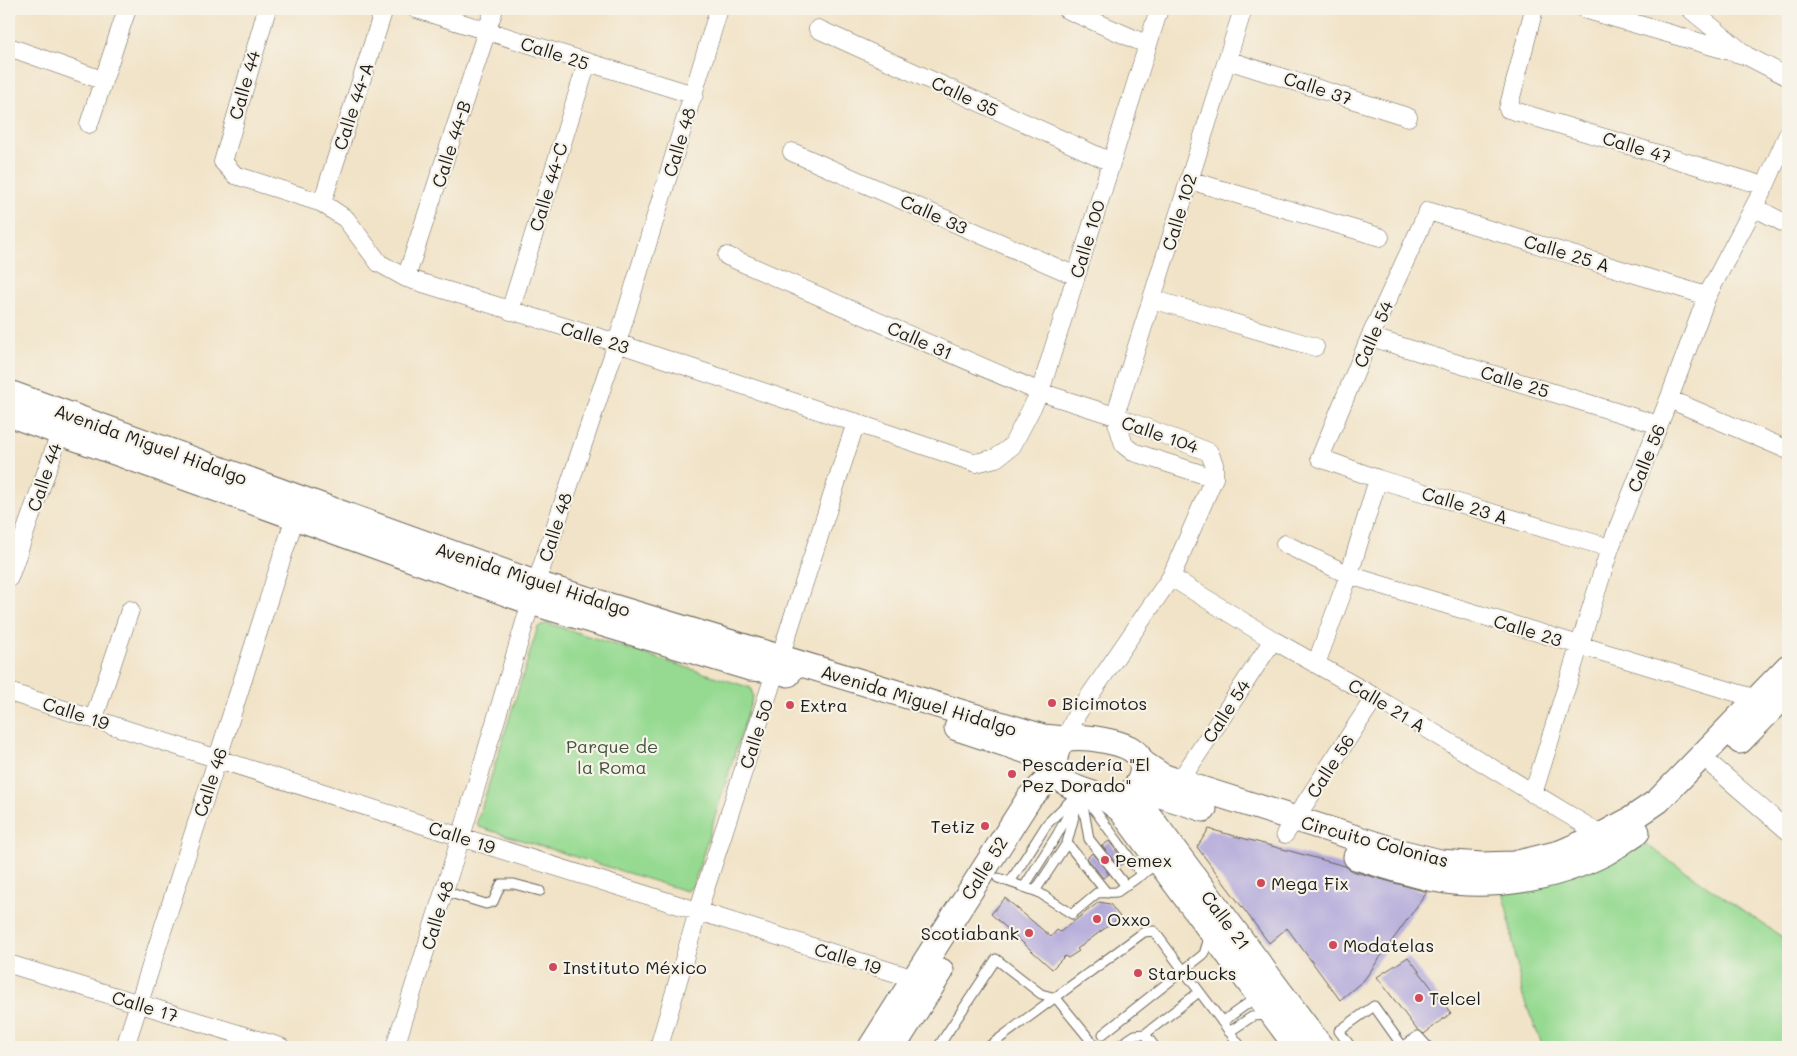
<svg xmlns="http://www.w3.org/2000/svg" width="1797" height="1056" font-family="Mali,sans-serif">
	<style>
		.green { fill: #96da92; stroke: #597b57 }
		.building { fill: #b0a7da }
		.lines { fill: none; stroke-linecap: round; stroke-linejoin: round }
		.lane-casing { stroke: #676258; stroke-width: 11 }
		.street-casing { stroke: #676258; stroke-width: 19 }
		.secondary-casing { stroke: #676258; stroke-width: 27 }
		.lane { stroke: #fff; stroke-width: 9 }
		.street { stroke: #fff; stroke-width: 18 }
		.secondary { stroke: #fff; stroke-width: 25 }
		.poi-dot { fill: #d1495b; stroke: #f7f3e8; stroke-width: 2 }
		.labels { text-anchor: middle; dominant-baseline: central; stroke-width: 4.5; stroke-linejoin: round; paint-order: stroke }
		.street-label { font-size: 18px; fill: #1c1c1c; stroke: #f7f3e8 }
		.poi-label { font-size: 18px; fill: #1c1c1c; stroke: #f7f3e8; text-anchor: start }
		.park-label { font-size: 18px; fill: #41553f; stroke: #f7f3e8 }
	</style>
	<rect width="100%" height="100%" fill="#f7f3e8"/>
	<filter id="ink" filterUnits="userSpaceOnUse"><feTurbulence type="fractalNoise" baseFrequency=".02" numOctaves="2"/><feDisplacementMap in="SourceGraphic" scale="10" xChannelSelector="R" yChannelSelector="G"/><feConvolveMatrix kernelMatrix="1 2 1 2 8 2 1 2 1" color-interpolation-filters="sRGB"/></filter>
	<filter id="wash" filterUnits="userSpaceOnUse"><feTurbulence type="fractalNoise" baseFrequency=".0096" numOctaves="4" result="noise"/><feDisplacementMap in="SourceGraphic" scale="20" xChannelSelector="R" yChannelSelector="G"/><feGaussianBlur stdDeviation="1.12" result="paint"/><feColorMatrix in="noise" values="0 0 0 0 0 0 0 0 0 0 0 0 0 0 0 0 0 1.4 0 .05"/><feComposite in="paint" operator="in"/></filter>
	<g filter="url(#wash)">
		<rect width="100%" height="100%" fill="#f1e3c7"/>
		<path class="green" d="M547,623L751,688L753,696L693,886L686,891L479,827L477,822L538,627Z
			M1641,841L1788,941V1047H1543L1523,997L1503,889Z"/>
		<g id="blocks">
			<path class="building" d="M1209,829L1345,866L1352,871L1427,892L1364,980L1340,1000L1287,928L1269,943L1197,847Z
				M1109,841L1125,862L1118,866L1102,846Z
				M1092,853L1109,874L1103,878L1087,858Z
				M1005,898L1051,937L1057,930L1060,932L1099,902L1110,904L1120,917L1077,949L1079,951L1068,958L1065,956L1052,969L991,914Z
				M1408,957L1451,1013L1424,1034L1417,1030L1377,977Z"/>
		</g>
	</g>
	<g filter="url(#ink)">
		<use href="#blocks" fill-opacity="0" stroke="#676258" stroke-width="1"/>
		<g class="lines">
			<defs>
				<path id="lane" d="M1081,793L1089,839L1126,886
					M1086,798L1142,875
					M1067,843L1077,805
					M998,878L1038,892L1072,914L1097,893L1117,892L1158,863
					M1010,882L1047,824L1079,792
					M1024,887L1057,835L1076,800
					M444,891L486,904L493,902L501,884H514L540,891
					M1035,891L1067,843L1107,893
					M1222,1022L1258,996
					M1229,1032L1253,1016L1269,1015
					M1103,1034L1204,954L1210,935
					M1145,1034L1155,1047
					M938,1047L996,959L1041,994L1056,998L1096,1047
					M988,1047L1144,932L1154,931L1241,1047
					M1117,1047L1135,1035L1145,1034L1199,992
					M1351,1047L1339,1031L1374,1006L1403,1047
					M1403,1047L1418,1036L1428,1047"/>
				<path id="street" d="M267,9L223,162L235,175L322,203L346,219L379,263L406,278L617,343L976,463L996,458L1012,446L1040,392L1159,9
					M416,9L694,95
					M1066,9L1148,45
					M1534,9L1508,109L1765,186
					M1584,9L1747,56
					M1690,9L1747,56L1788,77
					M818,29L1111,162
					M9,47L102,80
					M1227,60L1408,117
					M89,124L127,9
					M792,152L1076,276
					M1189,180L1380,237
					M322,203L384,9
					M1754,207L1788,225
					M727,256L1040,392L1115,416L1209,452L1214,464V478L1171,577L1077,714L1065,739
					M406,278L494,9
					M1152,299L1315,347
					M510,311L587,63
					M1370,337L1659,425
					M1669,399L1788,450
					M1214,478L1133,452L1124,445L1115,416L1243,9
					M1285,544L1349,575L1757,699L1762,707
					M1610,548L1378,479L1320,458L1370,337L1428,211L1707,296
					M1171,577L1273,640L1375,697L1602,835
					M9,578L60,433
					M1316,664L1349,575L1378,479
					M9,692L461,837L915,979
					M94,718L130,610
					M1714,767L1788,831
					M1179,782L1273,640
					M1533,794L1610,548L1669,399L1707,296L1765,186L1788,134
					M1285,834L1375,697
					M9,964L281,1047
					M125,1047L295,517
					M395,1047L461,837L538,578L617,343L719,9
					M659,1047L698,911L856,422"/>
				<path id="secondary" d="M9,393L537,584L1043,737L1065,739
					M9,414L531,602L750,668L776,670L788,674
					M957,728L1048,758L1054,766
					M1740,741L1788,692
					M1141,762L1162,776L1179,782L1400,852L1440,862L1481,865L1514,864L1560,853L1602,835L1630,820L1658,801L1788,667
					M1140,782L1154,793L1204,809
					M1131,792L1321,1047
					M1103,797C1109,798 1116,799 1122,797C1139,791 1150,767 1136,753C1124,741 1081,735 1065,739C1058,744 1056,751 1055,759C1052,786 1084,790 1102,797C1109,800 1115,806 1121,810L1297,1047
					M1356,857C1382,865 1407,873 1434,879C1490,890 1554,879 1605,853C1616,847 1626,839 1637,832
					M871,1047L1030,797L1056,772
					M893,1047L941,971"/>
			</defs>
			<use href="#lane" class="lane-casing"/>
			<use href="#street" class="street-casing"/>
			<use href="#secondary" class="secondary-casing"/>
			<use href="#lane" class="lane"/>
			<use href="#street" class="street"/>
			<use href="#secondary" class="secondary"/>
		</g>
	</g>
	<g class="poi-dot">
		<circle cx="1052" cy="703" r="5"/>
		<circle cx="790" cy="705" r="5"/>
		<circle cx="1012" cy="774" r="5"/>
		<circle cx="985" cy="826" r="5"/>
		<circle cx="1105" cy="860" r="5"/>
		<circle cx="1261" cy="883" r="5"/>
		<circle cx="1097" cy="919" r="5"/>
		<circle cx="1029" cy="933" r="5"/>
		<circle cx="1333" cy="945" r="5"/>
		<circle cx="553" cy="967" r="5"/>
		<circle cx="1138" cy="973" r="5"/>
		<circle cx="1419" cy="998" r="5"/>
	</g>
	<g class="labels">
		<g class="street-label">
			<text transform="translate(555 53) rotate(18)">Calle 25</text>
			<text transform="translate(244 85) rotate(-74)">Calle 44</text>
			<text transform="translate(1318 88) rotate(18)">Calle 37</text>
			<text transform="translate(965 96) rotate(25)">Calle 35</text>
			<text transform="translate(353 106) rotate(-72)">Calle 44-A</text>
			<text transform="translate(679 142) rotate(-73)">Calle 48</text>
			<text transform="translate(451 144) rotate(-72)">Calle 44-B</text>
			<text transform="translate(1637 147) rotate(17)">Calle 47</text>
			<text transform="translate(548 187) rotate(-73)">Calle 44-C</text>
			<text transform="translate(1179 212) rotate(-73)">Calle 102</text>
			<text transform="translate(934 214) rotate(24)">Calle 33</text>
			<text transform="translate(1087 239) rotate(-73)">Calle 100</text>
			<text transform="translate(1567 253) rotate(17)">Calle 25 A</text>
			<text transform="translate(1373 334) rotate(-66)">Calle 54</text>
			<text transform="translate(595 337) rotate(17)">Calle 23</text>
			<text transform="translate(920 340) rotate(24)">Calle 31</text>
			<text transform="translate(1515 381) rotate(17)">Calle 25</text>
			<text transform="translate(1160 434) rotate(19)">Calle 104</text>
			<text transform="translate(151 444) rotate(20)">Avenida Miguel Hidalgo</text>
			<text transform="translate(1646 458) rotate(-68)">Calle 56</text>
			<text transform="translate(44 477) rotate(-71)">Calle 44</text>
			<text transform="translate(1465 505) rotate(17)">Calle 23 A</text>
			<text transform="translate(555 527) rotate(-72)">Calle 48</text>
			<text transform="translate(533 579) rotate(18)">Avenida Miguel Hidalgo</text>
			<text transform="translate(1528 630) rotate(17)">Calle 23</text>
			<text transform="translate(919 700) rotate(17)">Avenida Miguel Hidalgo</text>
			<text transform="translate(1387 705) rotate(31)">Calle 21 A</text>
			<text transform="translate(1226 711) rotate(-57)">Calle 54</text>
			<text transform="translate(76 713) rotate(18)">Calle 19</text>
			<text transform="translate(756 734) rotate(-72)">Calle 50</text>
			<text transform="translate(1330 766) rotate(-57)">Calle 56</text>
			<text transform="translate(210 782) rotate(-72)">Calle 46</text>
			<text transform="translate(462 837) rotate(18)">Calle 19</text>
			<text transform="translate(1375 841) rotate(15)">Circuito Colonias</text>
			<text transform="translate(984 868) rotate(-58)">Calle 52</text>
			<text transform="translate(437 915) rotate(-73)">Calle 48</text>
			<text transform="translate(1226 920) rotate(53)">Calle 21</text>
			<text transform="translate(848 958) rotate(17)">Calle 19</text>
			<text transform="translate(145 1006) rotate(17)">Calle 17</text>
		</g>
		<g class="poi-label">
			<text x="1062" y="703">Bicimotos</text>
			<text x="800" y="705">Extra</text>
			<text x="1022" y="764">Pescadería "El<tspan x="1022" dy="21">Pez Dorado"</tspan></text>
			<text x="975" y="826" text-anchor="end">Tetiz</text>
			<text x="1115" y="860">Pemex</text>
			<text x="1271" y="883">Mega Fix</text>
			<text x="1107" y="919">Oxxo</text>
			<text x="1019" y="933" text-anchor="end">Scotiabank</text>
			<text x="1343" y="945">Modatelas</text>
			<text x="563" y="967">Instituto México</text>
			<text x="1148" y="973">Starbucks</text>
			<text x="1429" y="998">Telcel</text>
		</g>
		<g class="park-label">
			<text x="612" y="746">Parque de<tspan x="612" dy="21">la Roma</tspan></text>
		</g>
	</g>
	<rect width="1797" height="1056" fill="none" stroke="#f7f3e8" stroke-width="30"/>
</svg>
